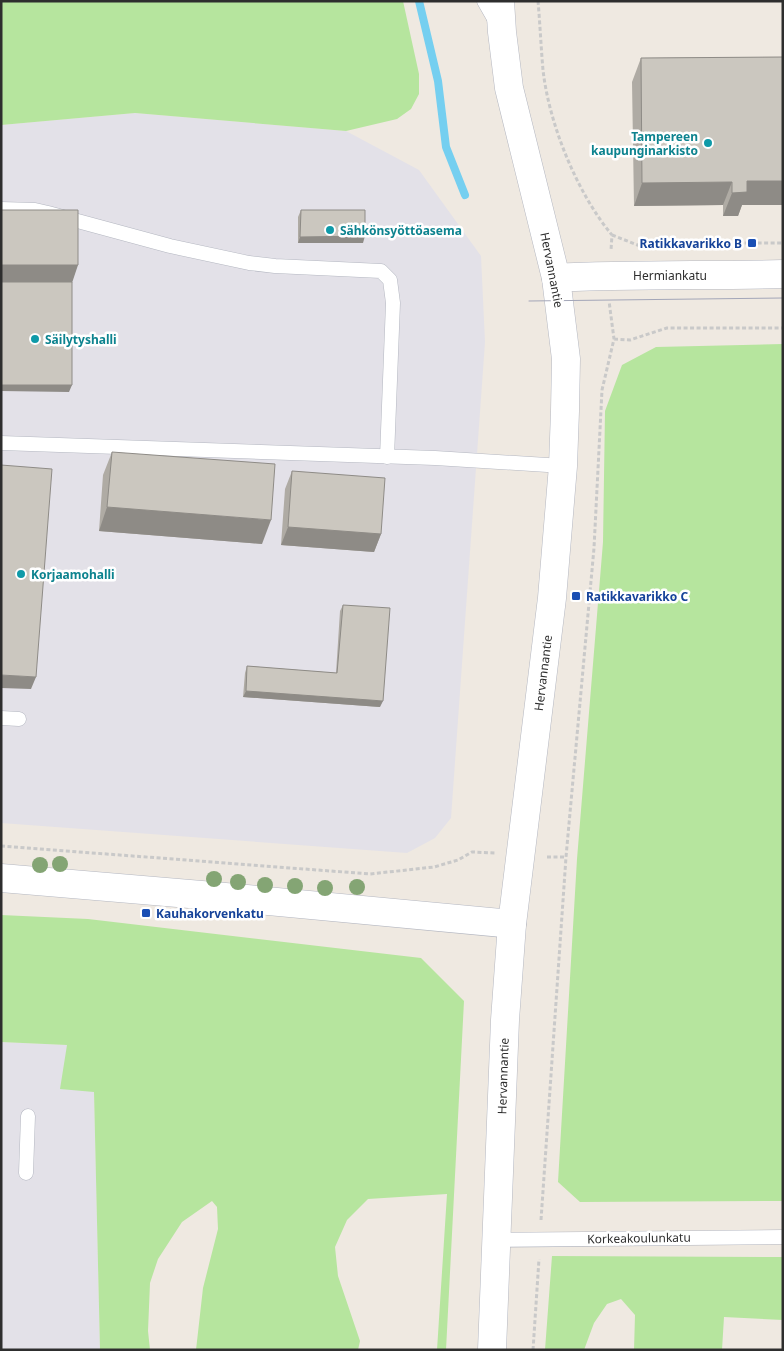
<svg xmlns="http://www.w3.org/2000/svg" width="784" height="1351" font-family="'Noto Sans',sans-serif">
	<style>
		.industrial { fill: #e3e1e8 }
		.green { fill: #b6e59e }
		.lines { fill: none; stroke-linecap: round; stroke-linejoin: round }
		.stream { stroke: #75cff0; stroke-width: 8 }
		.service-casing { stroke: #b4b7c1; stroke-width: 15 }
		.tertiary-casing { stroke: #b4b7c1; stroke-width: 29 }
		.secondary-casing { stroke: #b4b7c1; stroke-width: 29 }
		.path { stroke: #c9c9c9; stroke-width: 3; stroke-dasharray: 4 2.5; stroke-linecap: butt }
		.service { stroke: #fff; stroke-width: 14 }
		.tertiary { stroke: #fff; stroke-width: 28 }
		.secondary { stroke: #fff; stroke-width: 28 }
		.tram { stroke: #a3a6b8; stroke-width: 1 }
		.tree { fill: #84a574 }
		.wall { fill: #afaba4 }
		.shaded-wall { fill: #8e8b86 }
		.building { fill: #cbc7bf; stroke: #8e8b86 }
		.culture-dot { fill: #0f9aa8; stroke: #fff; stroke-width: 2 }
		.transit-dot { fill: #1a4fb4; stroke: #fff; stroke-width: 2 }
		.labels { text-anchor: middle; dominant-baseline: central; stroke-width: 5; stroke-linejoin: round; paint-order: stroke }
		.culture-label { font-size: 12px; font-weight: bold; fill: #0d838f; stroke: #fff; text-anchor: start }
		.transit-label { font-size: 12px; font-weight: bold; fill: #164399; stroke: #fff; text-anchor: start }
		.street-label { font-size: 12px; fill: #2e2e2e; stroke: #fff }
	</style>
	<rect width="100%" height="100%" fill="#efe9e1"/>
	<path class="industrial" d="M135,113L346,131L419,170L481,256L485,342L451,818L435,838L407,853L1,823V125Z
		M1,1042L67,1045L94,1092L100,1350H1Z"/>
	<path class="green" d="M1,1H403L419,74V94L411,109L397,119L346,131L135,113L1,125Z
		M783,344V1201L580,1202L558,1182L577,859L603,542L605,411L622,365L656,347Z
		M1,915L88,919L421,958L464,1001L446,1350H437L447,1194L368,1199L347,1220L335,1247L338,1276L360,1341L358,1350H196L203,1288L218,1229L217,1207L212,1201L182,1222L158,1259L150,1283L148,1331L150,1350H100L94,1092L60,1089L67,1045L1,1042Z
		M552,1256L783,1257V1320L724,1317L722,1350H634L635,1315L621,1299L607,1304L594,1323L584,1350H545Z"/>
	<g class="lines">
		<path class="stream" d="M419,1L438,81L446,147L465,195"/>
		<defs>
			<path id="service" d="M484,1L496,22
				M1,209L35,210L48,213L170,246L249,263L275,266L381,271L390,280L393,303L387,457
				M1,443L435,458L563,466
				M1,718L19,719
				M26,1173L28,1116
				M496,1240L783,1237"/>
			<path id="tertiary" d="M556,278C632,274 707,276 783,274
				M1,878L225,897L512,924"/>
			<path id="secondary" d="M492,1350L505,1020L512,924L552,598L563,466L565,411L566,359L556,278L509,88L502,32L500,1"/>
		</defs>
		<use href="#service" class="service-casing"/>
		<use href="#tertiary" class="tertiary-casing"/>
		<use href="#secondary" class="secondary-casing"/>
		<path class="path" d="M538,1C540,24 541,47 543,70C549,124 577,193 612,235L611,250
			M612,235L640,246L648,247
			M719,247L740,243H783
			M614,339L630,340L667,328H783
			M1,846L370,874L434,867L458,860L472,852L496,853
			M547,857H566
			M541,1220L566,857L594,548L602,390L614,339L609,301
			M533,1350L539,1259"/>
		<use href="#service" class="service"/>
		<use href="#tertiary" class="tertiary"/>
		<use href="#secondary" class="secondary"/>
		<path class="tram" d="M529,301L783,298"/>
	</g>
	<g class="tree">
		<circle cx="60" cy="864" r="8"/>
		<circle cx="40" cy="865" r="8"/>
		<circle cx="214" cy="879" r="8"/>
		<circle cx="238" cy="882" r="8"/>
		<circle cx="265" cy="885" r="8"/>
		<circle cx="295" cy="886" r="8"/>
		<circle cx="357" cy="887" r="8"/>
		<circle cx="325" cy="888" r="8"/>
	</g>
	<path class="wall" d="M783,57L742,205L738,216H723V205L634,206L632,82L641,58Z
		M301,210L363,243H298V217Z
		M112,452L262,544L99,531L103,475Z
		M292,471L381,534L374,552L281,545L285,489Z
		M343,605L380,707L243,697L245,673L247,666L336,673L340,611Z"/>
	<path class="shaded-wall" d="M747,181H783V205H742L738,216H723L732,193Z
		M732,182L723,205L634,206L642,183Z
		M365,236L363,243H298L300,237Z
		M1,265H78L70,289L1,288Z
		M1,385H72L69,392L1,391Z
		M107,507L271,520L262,544L99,531Z
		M288,527L381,534L374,552L281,545Z
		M1,675L36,677L31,689L1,688Z
		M246,691L383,701L380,707L243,697Z"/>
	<path class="building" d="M783,57V181H747V192L732,193V182L642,183L641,58Z
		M1,210H78V265H1Z
		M301,210H365V236L300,237Z
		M1,282H72V385H1Z
		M112,452L275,464L271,520L107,507Z
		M1,465L52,469L36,677L1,675Z
		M292,471L385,478L381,534L288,527Z
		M343,605L390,608L383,701L246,691L247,666L337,673Z"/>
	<g class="culture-dot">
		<circle cx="708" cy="143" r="5"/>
		<circle cx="330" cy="230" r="5"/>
		<circle cx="35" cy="339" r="5"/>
		<circle cx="21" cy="574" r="5"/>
	</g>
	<g class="transit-dot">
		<rect x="747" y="238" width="10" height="10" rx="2.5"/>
		<rect x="571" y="591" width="10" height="10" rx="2.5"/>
		<rect x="141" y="908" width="10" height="10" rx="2.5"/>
	</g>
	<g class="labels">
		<g class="culture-label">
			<text x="698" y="136" text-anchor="end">Tampereen<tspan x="698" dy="14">kaupunginarkisto</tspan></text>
			<text x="340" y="230">Sähkönsyöttöasema</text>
			<text x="45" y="339">Säilytyshalli</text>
			<text x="31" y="574">Korjaamohalli</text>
		</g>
		<g class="transit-label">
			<text x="742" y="243" text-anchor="end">Ratikkavarikko B</text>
			<text x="586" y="596">Ratikkavarikko C</text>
			<text x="156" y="913">Kauhakorvenkatu</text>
		</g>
		<g class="street-label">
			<text transform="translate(552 270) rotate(79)">Hervannantie</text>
			<text x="670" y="275">Hermiankatu</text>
			<text transform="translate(543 673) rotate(-83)">Hervannantie</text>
			<text transform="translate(503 1076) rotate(-88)">Hervannantie</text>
			<text transform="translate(639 1238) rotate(-1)">Korkeakoulunkatu</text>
		</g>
	</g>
	<rect width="784" height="1351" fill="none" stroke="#2e2e2e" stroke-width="5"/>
</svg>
